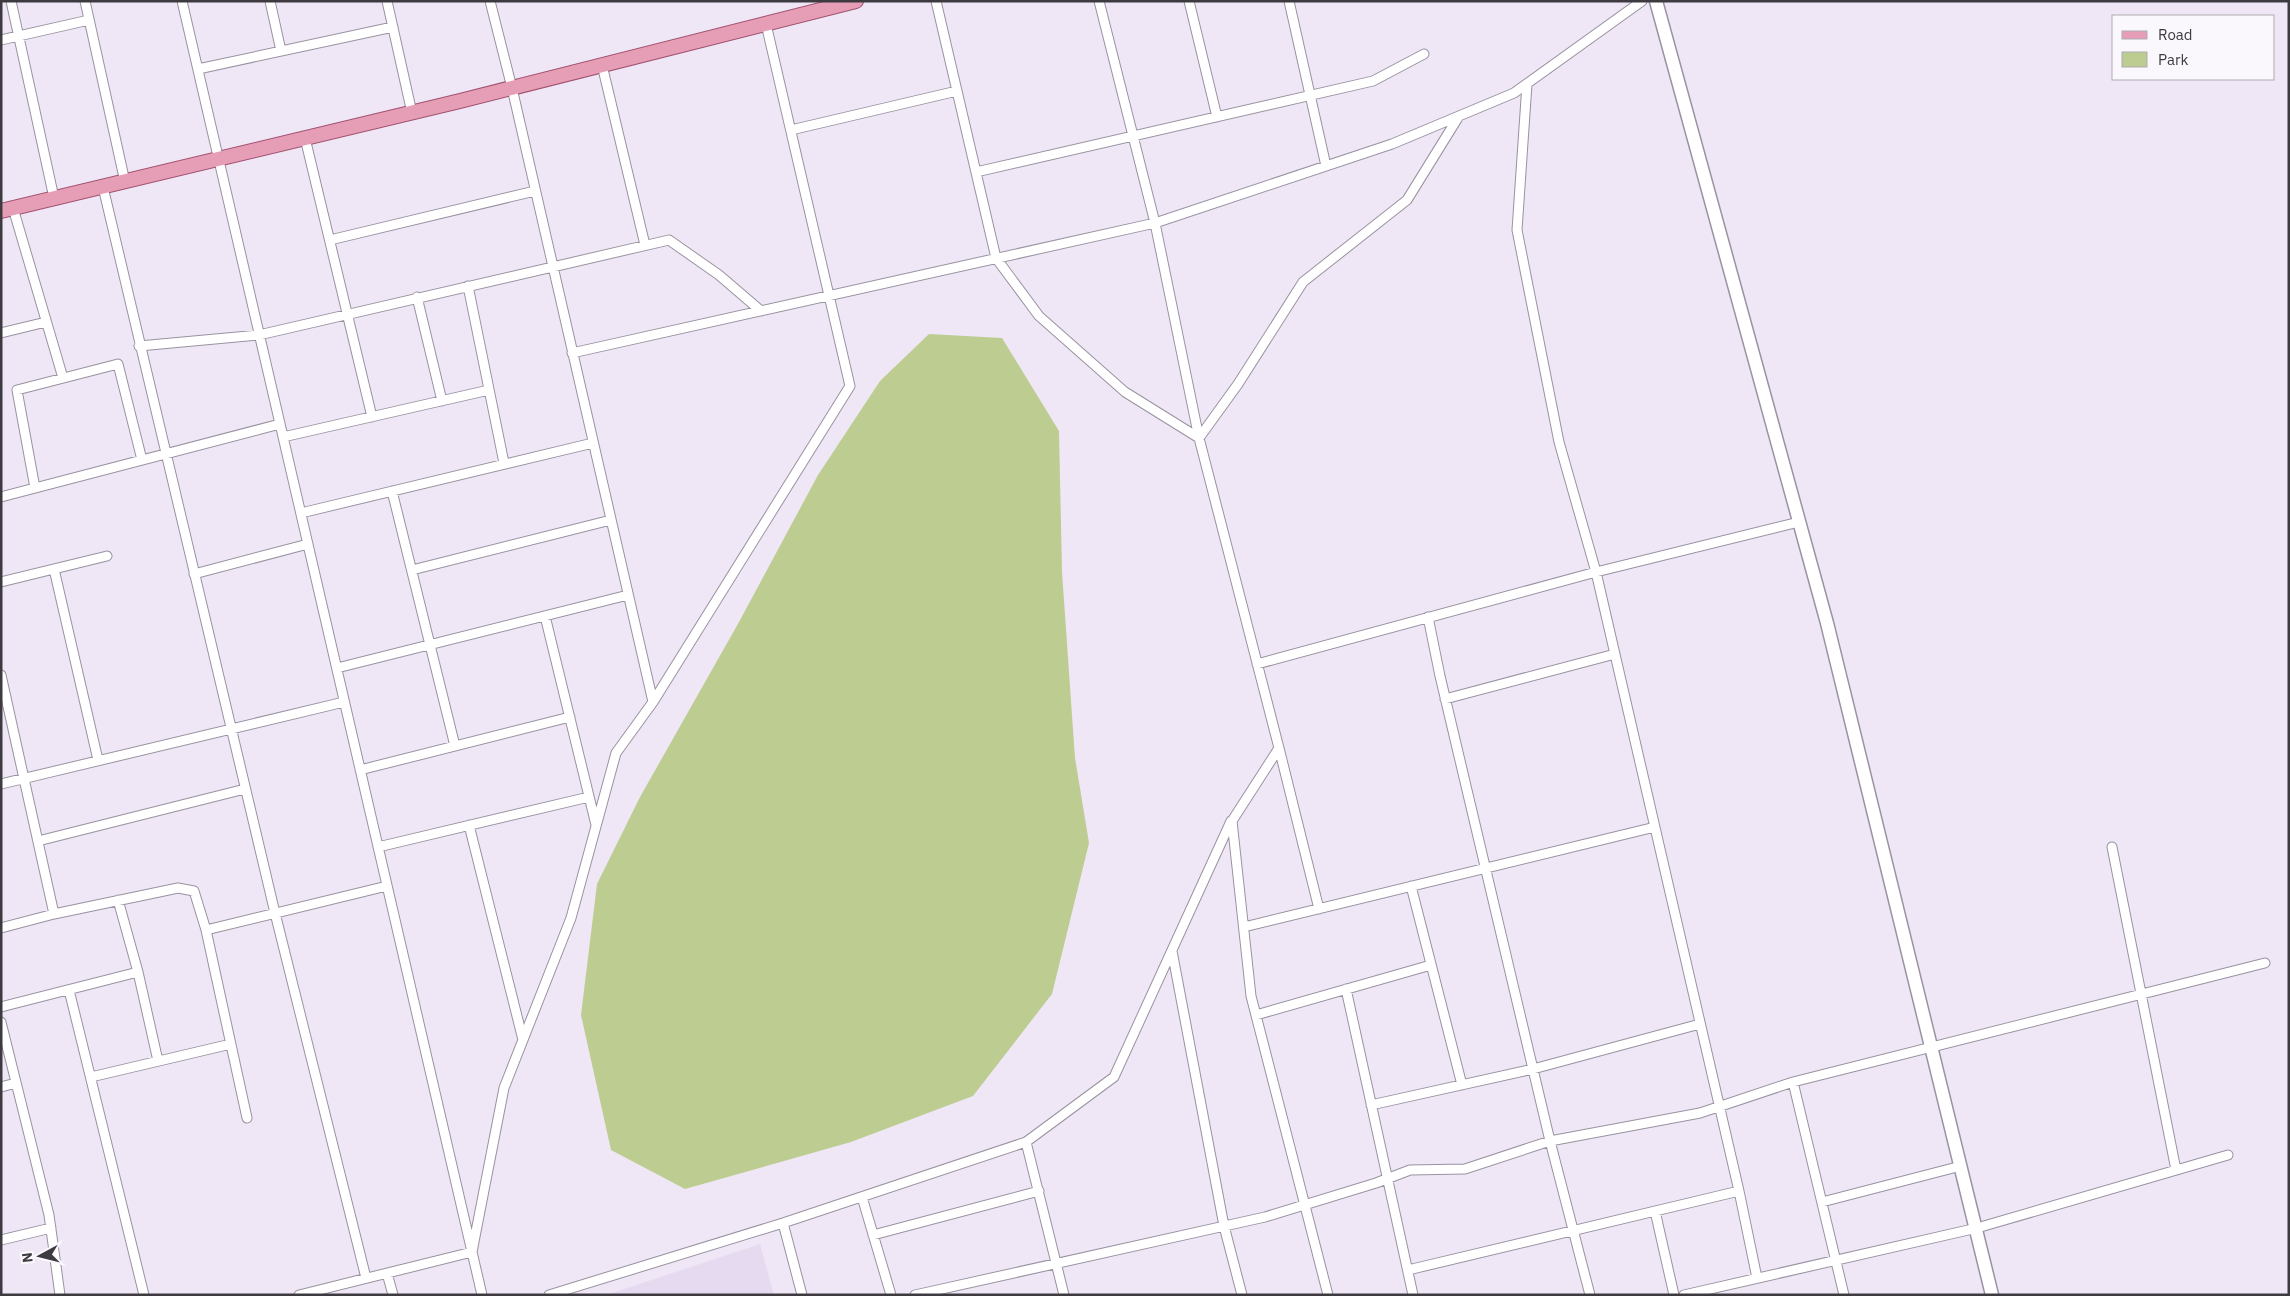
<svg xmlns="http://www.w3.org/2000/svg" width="2290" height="1296" font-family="'IBM Plex Sans',sans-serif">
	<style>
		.built { fill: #e5daef }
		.green { fill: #bdcd92 }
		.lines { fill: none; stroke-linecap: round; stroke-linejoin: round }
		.street-casing { stroke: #9992a0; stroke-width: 11 }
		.secondary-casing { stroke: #9992a0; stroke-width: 15 }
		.primary-casing { stroke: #a0516e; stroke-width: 16 }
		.street { stroke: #fff; stroke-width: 9 }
		.secondary { stroke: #fff; stroke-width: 12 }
		.primary { stroke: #e69eb7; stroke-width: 14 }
	</style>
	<rect width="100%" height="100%" fill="#efe7f6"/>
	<path class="built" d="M760,1244L774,1295H606Z"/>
	<path class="green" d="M929,334L1002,338L1059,431L1062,572L1075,758L1089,843L1052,994L973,1096L851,1142L685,1189L611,1150L581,1015L597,884L640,797L739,622L818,475L880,381Z"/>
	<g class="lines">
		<defs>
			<path id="street" d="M11,1L54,198
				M85,1L125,182
				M182,1L482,1295
				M270,1L281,51
				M387,1L412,113
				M490,1L512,88L653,702
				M936,1L996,258L1039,316L1125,392L1199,438L1238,384L1303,282L1407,200L1459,116
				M1099,1L1155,223L1199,438L1279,748L1232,821L1251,996L1328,1295
				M1189,1L1217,117
				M1289,1L1326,166
				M1,40L89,20
				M602,65L645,245
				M198,69L393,27
				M1527,84L1517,230L1559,442L1596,572L1739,1191L1757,1278
				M791,130L957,91
				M305,138L372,417
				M976,172L1373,81L1424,54
				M103,187L275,913L366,1278
				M13,208L63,378
				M330,240L535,191
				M468,286L504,463
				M417,297L442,401
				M1,333L46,322
				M139,346L259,335L669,240L719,275L761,311
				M572,353L1155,223L1392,144L1514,93L1642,1
				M283,437L489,390
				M35,488L17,390L118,364L142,460
				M392,491L455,746
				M1,497L280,424
				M301,513L593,443
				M54,569L98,760
				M412,570L611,520
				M194,574L308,544
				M1,582L107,556
				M545,616L596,825
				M1428,617L1440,676L1550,1141L1590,1295
				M1257,664L1596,572L1799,522
				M337,668L628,595
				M1,675L54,914
				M1445,699L1615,654
				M1279,748L1319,909
				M360,770L570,717
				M1,784L344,702
				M469,825L523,1040
				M38,841L245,789
				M378,847L589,797
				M2112,847L2176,1170
				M1411,886L1462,1085
				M118,900L138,972L158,1061
				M1244,927L1655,827
				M1,928L54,914L178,888L194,891L206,930L247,1118
				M206,930L387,886
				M1172,951L1224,1226L1242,1295
				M1346,989L1413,1295
				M69,990L144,1295
				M1,1007L138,972
				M1256,1015L1431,965
				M1,1022L49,1215L60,1295
				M91,1077L231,1044
				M1793,1082L1844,1295
				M1,1087L16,1083
				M1371,1105L1533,1069L1700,1024
				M1026,1142L1064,1295
				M862,1197L891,1295
				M1822,1202L1961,1166
				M1655,1211L1674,1295
				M783,1223L802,1295
				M873,1235L1039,1191
				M1,1240L51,1228
				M1408,1270L1739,1191
				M387,1273L393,1295
				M299,1295L472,1252L504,1088L571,918L616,753L653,702L850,386L766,24
				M549,1295L783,1223L1026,1142L1114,1077L1231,821
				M915,1295L1265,1217L1376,1183L1410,1170L1465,1169L1550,1141L1700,1113L1793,1082L2265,963
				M1684,1295L1977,1228L2228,1155"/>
			<path id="secondary" d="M1656,1L1827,623L1992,1295"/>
			<path id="primary" d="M1,211L460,101L856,1"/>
		</defs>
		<use href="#street" class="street-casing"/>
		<use href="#secondary" class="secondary-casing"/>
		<use href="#primary" class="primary-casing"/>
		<use href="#street" class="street"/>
		<use href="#secondary" class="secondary"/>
		<use href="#primary" class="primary"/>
	</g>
	<rect width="2290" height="1296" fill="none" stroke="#3d3a40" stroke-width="5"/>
	<rect x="2112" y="15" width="162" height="65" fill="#faf7fd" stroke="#aeabb1"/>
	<rect x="2122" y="31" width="25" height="8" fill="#e69eb7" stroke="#aeabb1"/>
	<text x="2158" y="40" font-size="15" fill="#3d3a40">Road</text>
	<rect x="2122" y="52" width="25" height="15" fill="#bdcd92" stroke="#aeabb1"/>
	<text x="2158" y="65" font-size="15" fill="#3d3a40">Park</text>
	<g transform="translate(40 1256) rotate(263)" stroke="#faf7fd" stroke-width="4" paint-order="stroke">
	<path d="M0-4L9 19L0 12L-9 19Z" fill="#3d3a40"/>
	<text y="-8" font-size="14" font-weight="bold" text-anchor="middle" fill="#3d3a40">N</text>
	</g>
</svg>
